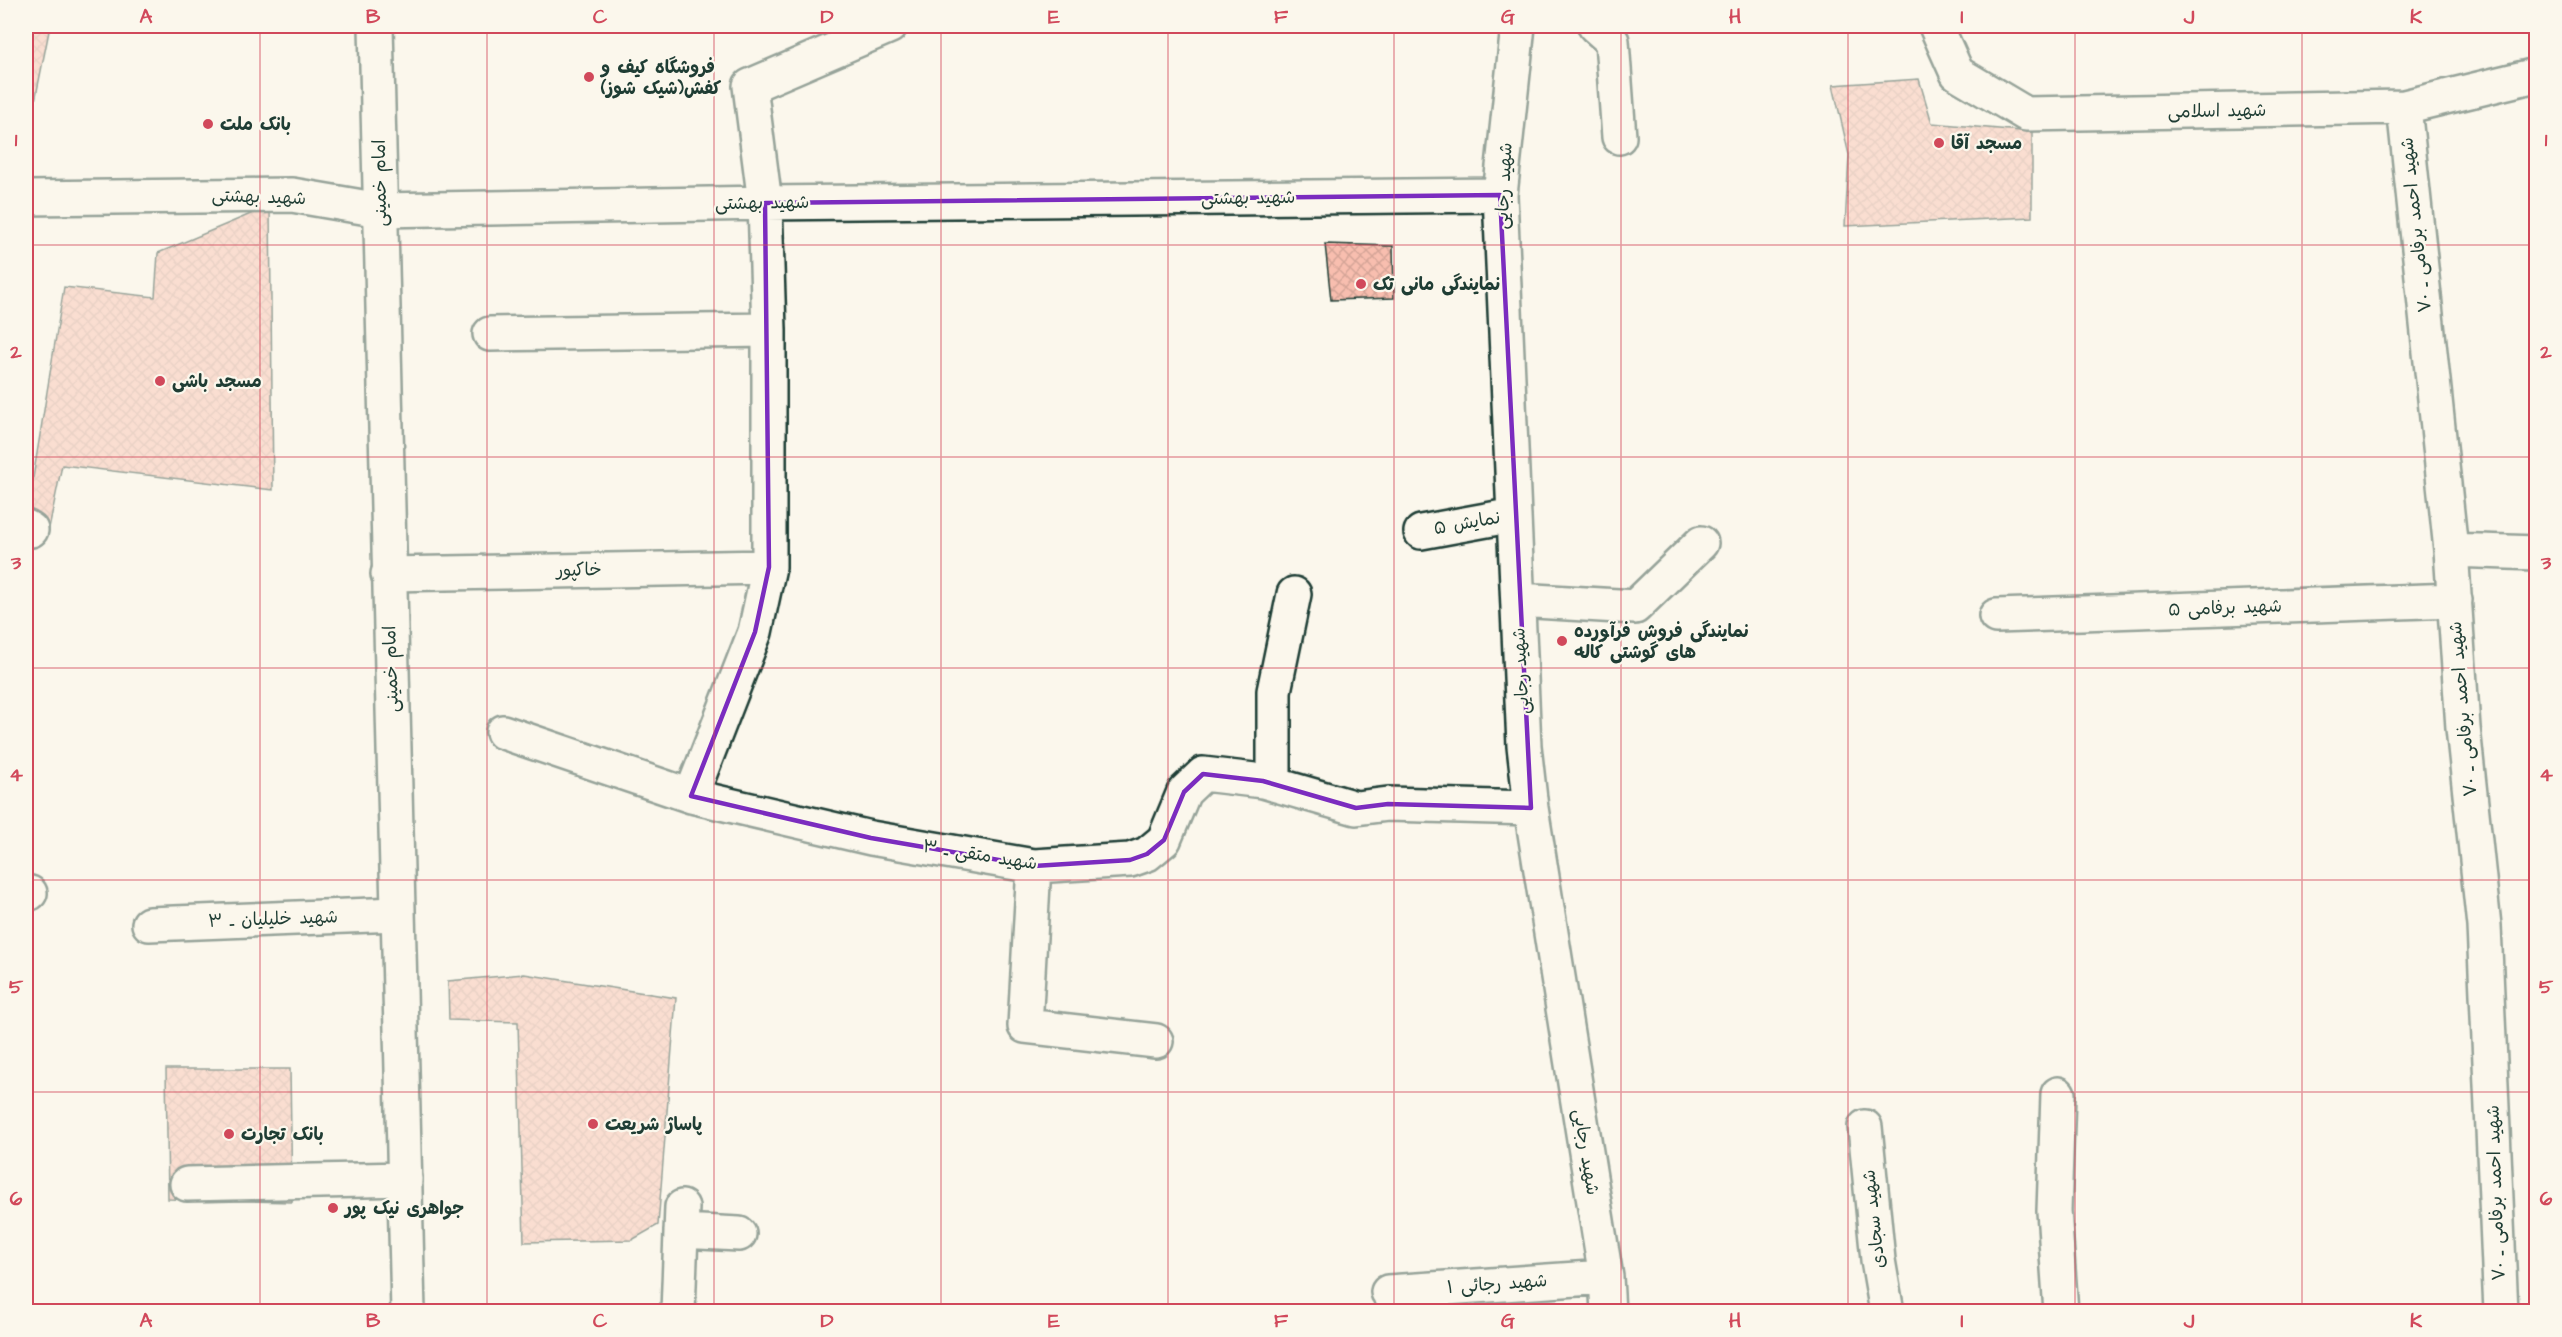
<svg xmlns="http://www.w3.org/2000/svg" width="2562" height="1337" font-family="'Architects Daughter','Playpen Sans Arabic',sans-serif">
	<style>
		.building { fill: url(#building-cross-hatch); stroke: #1f3d34; stroke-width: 1.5 }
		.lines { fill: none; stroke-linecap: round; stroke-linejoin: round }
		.minor-casing { stroke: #1f3d34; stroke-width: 38 }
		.major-casing { stroke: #1f3d34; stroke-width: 38 }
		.minor { stroke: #fbf7ec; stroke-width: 33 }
		.major { stroke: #fbf7ec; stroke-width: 33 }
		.marked { fill: none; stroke: #7b2cbf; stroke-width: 4.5; stroke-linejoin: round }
		.grid { fill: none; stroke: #d1495b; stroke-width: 1.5; stroke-opacity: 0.55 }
		.poi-dot { fill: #d1495b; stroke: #fbf7ec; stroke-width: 2 }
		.labels { text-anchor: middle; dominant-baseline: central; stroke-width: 4.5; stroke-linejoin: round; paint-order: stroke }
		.poi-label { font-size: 18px; font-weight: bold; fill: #1f3d34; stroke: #fbf7ec; text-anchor: start }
		.street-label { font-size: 18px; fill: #1f3d34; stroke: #fbf7ec }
		.neatline { fill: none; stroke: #d1495b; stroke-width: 2 }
		.grid-label { font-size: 20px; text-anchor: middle; font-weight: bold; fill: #d1495b }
	</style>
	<defs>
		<pattern id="building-cross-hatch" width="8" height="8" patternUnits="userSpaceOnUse" patternTransform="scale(1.5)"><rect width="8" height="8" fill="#f8beaf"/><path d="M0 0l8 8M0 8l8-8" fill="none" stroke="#d4a497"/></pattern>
	</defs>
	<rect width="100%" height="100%" fill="#fbf7ec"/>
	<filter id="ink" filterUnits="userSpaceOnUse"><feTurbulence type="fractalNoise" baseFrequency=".0167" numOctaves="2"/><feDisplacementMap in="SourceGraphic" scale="12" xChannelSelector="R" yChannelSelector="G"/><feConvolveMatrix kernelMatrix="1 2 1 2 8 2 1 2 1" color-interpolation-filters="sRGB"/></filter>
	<g filter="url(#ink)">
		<path class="building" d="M26,26H50L33,111H26Z
			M1919,79L1932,123L2032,132V217L1845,226L1849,155L1833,85Z
			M270,206L273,490L62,465L49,528L26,521L64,287L155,297L158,253Z
			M1325,244L1393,246L1394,298L1331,300Z
			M524,974L676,998L658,1225L632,1240L524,1242L518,1022L449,1020L448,981Z
			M166,1069H290L292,1202L168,1199Z"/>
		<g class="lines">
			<defs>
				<path id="minor" d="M1518,26L1500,195L1524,746L1531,808L1606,1277L1608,1312
					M1595,26L1612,41L1619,137
					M1936,26L1957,73L2026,114L2404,107L2536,75
					M2404,107L2451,550L2463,728L2484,926L2501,1312
					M26,198L292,195L380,210L765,203L1500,195
					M490,334L769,330
					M26,527L31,530
					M1421,532L1514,515
					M2451,550L2536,553
					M388,574L769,567
					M1518,600L1635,607L1701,543
					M1996,616L2455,600
					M503,732L691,796L871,838L1034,866L1130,860L1147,854L1164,840L1184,792L1203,774L1263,781L1356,808L1388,804L1531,808
					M1274,784V691L1294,594
					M691,796L755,632L769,567V330L765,203L750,86L890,26
					M1034,866L1025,1026L1156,1041
					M26,892L30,893
					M149,924L397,914
					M2058,1094L2054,1211L2061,1312
					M1865,1127L1878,1260L1887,1312
					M187,1184L405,1179
					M681,1231L739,1234
					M1388,1292L1606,1277
					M678,1312L682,1207"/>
				<path id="major" d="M376,26L408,1312"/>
			</defs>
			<use href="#minor" class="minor-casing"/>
			<use href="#major" class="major-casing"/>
			<use href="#minor" class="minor"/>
			<use href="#major" class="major"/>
		</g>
	</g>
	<path d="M0 0H2562V1337H0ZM1500,195L1531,808L1388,804L1356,808L1263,781L1203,774L1184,792L1164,840L1147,854L1130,860L1034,866L871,838L691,796L755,632L769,567L765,203Z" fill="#fbf7ec" fill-opacity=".55" fill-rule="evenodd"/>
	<path class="marked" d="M1500,195L1531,808L1388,804L1356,808L1263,781L1203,774L1184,792L1164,840L1147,854L1130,860L1034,866L871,838L691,796L755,632L769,567L765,203Z"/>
	<path class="grid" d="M260,26V1312M487,26V1312M714,26V1312M941,26V1312M1168,26V1312M1394,26V1312M1621,26V1312M1848,26V1312M2075,26V1312M2302,26V1312M26,245H2536M26,457H2536M26,668H2536M26,880H2536M26,1092H2536"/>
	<g class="poi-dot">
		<circle cx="589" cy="77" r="6"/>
		<circle cx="208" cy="124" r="6"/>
		<circle cx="1939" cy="143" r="6"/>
		<circle cx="1361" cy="284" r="6"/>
		<circle cx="160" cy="381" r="6"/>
		<circle cx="1562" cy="641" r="6"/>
		<circle cx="593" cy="1124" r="6"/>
		<circle cx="229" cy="1134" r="6"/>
		<circle cx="333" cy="1208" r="6"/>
	</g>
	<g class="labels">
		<g class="poi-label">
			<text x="601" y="67">فروشگاه کیف و<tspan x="601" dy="21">کفش(شیک شوز)</tspan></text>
			<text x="220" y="124">بانک ملت</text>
			<text x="1951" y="143">مسجد آقا</text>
			<text x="1373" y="284">نمایندگی مانی تک</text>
			<text x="172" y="381">مسجد باشی</text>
			<text x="1574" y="631">نمایندگی فروش فرآورده<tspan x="1574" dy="21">های گوشتی کاله</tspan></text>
			<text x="605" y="1124">پاساژ شریعت</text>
			<text x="241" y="1134">بانک تجارت</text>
			<text x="345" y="1208">جواهری نیک پور</text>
		</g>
		<g class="street-label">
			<text transform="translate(2217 111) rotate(-1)">شهید اسلامی</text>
			<text transform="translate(380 183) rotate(-91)">امام خمینی</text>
			<text transform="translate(1504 186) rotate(-87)">شهید رجایی</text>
			<text transform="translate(259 197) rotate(2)">شهید بهشتی</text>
			<text transform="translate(1248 198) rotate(-1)">شهید بهشتی</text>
			<text transform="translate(762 203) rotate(-1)">شهید بهشتی</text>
			<text transform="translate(2416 225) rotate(-96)">شهید احمد برفامی ـ ۷۰</text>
			<text transform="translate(1467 523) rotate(-10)">نمایش ۵</text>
			<text transform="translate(579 570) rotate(-1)">خاکپور</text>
			<text transform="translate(2225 608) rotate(-2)">شهید برفامی ۵</text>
			<text transform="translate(391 669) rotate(-92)">امام خمینی</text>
			<text transform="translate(1521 671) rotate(-93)">شهید رجایی</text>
			<text transform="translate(2463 709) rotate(-95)">شهید احمد برفامی ـ ۷۰</text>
			<text transform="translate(980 855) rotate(9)">شهید متقی ـ ۳</text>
			<text transform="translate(273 919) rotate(-2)">شهید خلیلیان ـ ۳</text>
			<text transform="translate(1586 1152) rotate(81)">شهید رجایی</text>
			<text transform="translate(2496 1193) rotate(-92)">شهید احمد برفامی ـ ۷۰</text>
			<text transform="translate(1874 1219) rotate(-96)">شهید سجادی</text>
			<text transform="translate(1497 1284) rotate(-4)">شهید رجائی ۱</text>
		</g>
	</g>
	<rect width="2562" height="1337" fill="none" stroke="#fbf7ec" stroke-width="66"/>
	<rect x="33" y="33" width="2496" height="1271" class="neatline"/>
	<g class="grid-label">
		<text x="146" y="23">A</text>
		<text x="373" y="23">B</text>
		<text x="600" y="23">C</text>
		<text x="827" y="23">D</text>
		<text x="1054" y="23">E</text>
		<text x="1281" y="23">F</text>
		<text x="1508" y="23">G</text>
		<text x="1735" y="23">H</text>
		<text x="1962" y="23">I</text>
		<text x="2189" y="23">J</text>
		<text x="2416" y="23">K</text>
		<text x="16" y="146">1</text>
		<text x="2546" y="146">1</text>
		<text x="16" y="358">2</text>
		<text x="2546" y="358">2</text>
		<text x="16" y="569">3</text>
		<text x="2546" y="569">3</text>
		<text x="16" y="781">4</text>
		<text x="2546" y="781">4</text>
		<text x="16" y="993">5</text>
		<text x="2546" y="993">5</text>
		<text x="16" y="1205">6</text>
		<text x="2546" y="1205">6</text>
		<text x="146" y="1327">A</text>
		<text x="373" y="1327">B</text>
		<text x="600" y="1327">C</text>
		<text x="827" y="1327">D</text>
		<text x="1054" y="1327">E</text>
		<text x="1281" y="1327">F</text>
		<text x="1508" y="1327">G</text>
		<text x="1735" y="1327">H</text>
		<text x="1962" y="1327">I</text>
		<text x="2189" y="1327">J</text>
		<text x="2416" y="1327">K</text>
	</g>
</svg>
